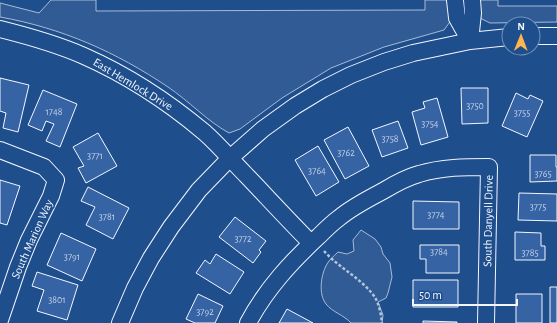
<svg xmlns="http://www.w3.org/2000/svg" width="557" height="323" font-family="'Alegreya Sans',sans-serif">
	<style>
		.green { fill: #305b95; stroke: #a8bbd7 }
		.building { fill: #3563a3; stroke: #f2f6ff }
		.lines { fill: none; stroke-linecap: round; stroke-linejoin: round }
		.minor-casing { stroke: #f2f6ff; stroke-width: 18 }
		.path { stroke: #b3c4dc; stroke-width: 2.5; stroke-dasharray: 3 2; stroke-linecap: butt }
		.minor { stroke: #1f4e8c; stroke-width: 16 }
		.labels { text-anchor: middle; dominant-baseline: central; stroke-width: 3; stroke-linejoin: round; paint-order: stroke }
		.number-label { font-size: 10px; fill: #c3d1e8 }
		.street-label { font-size: 12px; fill: #f2f6ff; stroke: #1f4e8c }
	</style>
	<rect width="100%" height="100%" fill="#1f4e8c"/>
	<path class="green" d="M51,0H96V11L425,10V0H449L452,19L444,30L384,47L331,68L282,98L240,129L229,133C207,121 189,101 168,87C116,52 62,28 0,17V3L39,13Z
		M476,0H498V6H557V22L490,23L478,17Z
		M361,230L375,239L381,247L383,254L390,263L392,277L388,293L386,298L378,302L383,315L382,323H351C344,315 332,312 326,304C318,294 321,274 327,264C329,260 334,256 338,252L347,254L354,251L353,240Z"/>
	<path class="building" d="M0,78L29,85L18,132L3,128L6,113L0,111Z
		M461,88H488V123L462,124Z
		M43,90L77,104L60,147L46,141L54,124L46,121L42,131L28,125Z
		M516,93L528,99L530,95L543,101L527,137L502,126Z
		M437,98L448,137L421,145L412,112L425,108L423,102Z
		M398,121L408,148L382,157L372,130Z
		M348,127L369,166L345,179L324,140Z
		M98,133L117,166L86,183L78,168L84,166L73,147Z
		M318,146L339,182L316,196L295,160Z
		M530,155H556V167H557V181L530,182Z
		M0,180L20,186L7,225L0,223Z
		M88,187L129,208L113,239L86,225L95,207L81,201Z
		M519,193L557,194V221L518,220Z
		M413,201L459,202V229H413Z
		M235,217L266,241L259,250L261,252L253,263L219,237Z
		M515,232L541,233V246H545V260H515Z
		M61,233L96,249L82,281L47,265Z
		M420,245H459V273H426V259H420Z
		M216,254L244,272L230,294L196,273L205,260L210,264Z
		M37,272L78,285L67,320L37,311L44,290L32,286Z
		M413,280H458V307H413Z
		M550,287H557V323H550Z
		M198,294L223,306L215,323H195L186,319Z
		M516,294H542V323H516Z
		M287,309L313,323H279Z
		M423,321L457,322V323H423Z"/>
	<g class="lines">
		<defs>
			<path id="minor" d="M455,0L457,18L470,41
				M0,29C28,36 57,44 84,56C127,75 167,101 204,132C219,145 232,161 246,175C268,198 289,221 311,243
				M533,36H557
				M470,41L473,13L472,0
				M0,150L44,167L56,180L51,196L29,240L18,267L0,320
				M120,323L135,288L151,258L171,227L199,190L230,158L263,129L295,106L323,89L351,75L384,62L413,53L470,41L509,37
				M248,323C266,289 291,262 319,236C325,230 332,223 339,218C352,207 368,199 383,191C393,185 408,177 419,174C442,167 465,167 489,167L486,323"/>
		</defs>
		<use href="#minor" class="minor-casing"/>
		<path class="path" d="M324,251C339,268 361,278 374,296C379,303 381,314 382,323"/>
		<use href="#minor" class="minor"/>
	</g>
	<g class="labels">
		<g class="number-label">
			<text x="475" y="106">3750</text>
			<text x="54" y="112">1748</text>
			<text x="522" y="113">3755</text>
			<text x="430" y="124">3754</text>
			<text x="390" y="139">3758</text>
			<text x="346" y="153">3762</text>
			<text x="95" y="156">3771</text>
			<text x="317" y="171">3764</text>
			<text x="543" y="174">3765</text>
			<text x="538" y="207">3775</text>
			<text x="436" y="215">3774</text>
			<text x="107" y="217">3781</text>
			<text x="243" y="239">3772</text>
			<text x="439" y="252">3784</text>
			<text x="530" y="253">3785</text>
			<text x="72" y="257">3791</text>
			<text x="57" y="300">3801</text>
			<text x="205" y="312">3792</text>
		</g>
		<g class="street-label">
			<text transform="translate(133 84) rotate(31)">East Hemlock Drive</text>
			<text transform="translate(488 221) rotate(-89)">South Danyell Drive</text>
			<text transform="translate(32 239) rotate(-66)">South Marion Way</text>
		</g>
	</g>
	<g transform="translate(521 36) rotate(1)"><circle r="19" fill="#1f4e8c" stroke="#7391ba"/>
	<path d="M0-3L7 15L0 10L-7 15Z" fill="#ffb74d"/>
	<text y="-6" font-size="11" font-weight="bold" text-anchor="middle" fill="#f2f6ff">N</text>
	</g>
	<path d="M413 299v6h104v-6" fill="none" stroke="#f2f6ff" stroke-width="2"/>
	<text x="419" y="299" font-size="12" fill="#f2f6ff" stroke="#1f4e8c" stroke-width="3" paint-order="stroke">50 m</text>
</svg>
